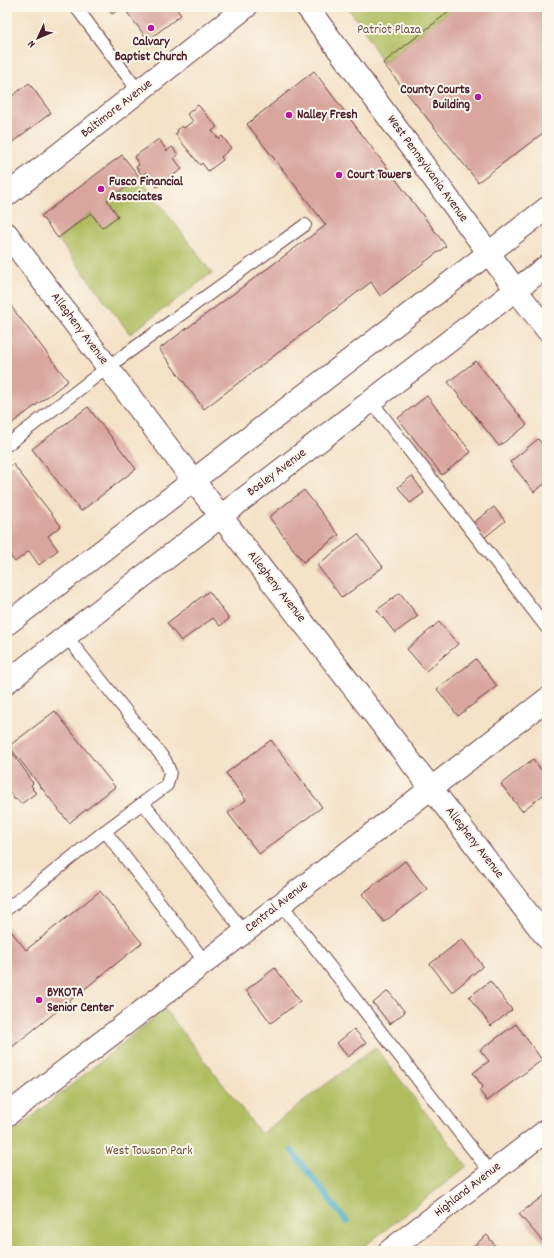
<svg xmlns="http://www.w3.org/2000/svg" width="554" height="1258" font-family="Dekko,sans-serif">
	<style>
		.green { fill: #afbd5f; stroke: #7c6e45 }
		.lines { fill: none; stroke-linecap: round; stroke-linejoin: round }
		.stream { stroke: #46aac6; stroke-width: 6 }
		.building { fill: #d8a69d }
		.service-casing { stroke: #643c42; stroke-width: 14 }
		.minor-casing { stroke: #643c42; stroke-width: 24 }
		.tertiary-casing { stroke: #643c42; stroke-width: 24 }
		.primary-casing { stroke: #643c42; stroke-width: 24 }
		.service { stroke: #fff; stroke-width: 12 }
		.minor { stroke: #fff; stroke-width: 22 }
		.tertiary { stroke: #fff; stroke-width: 22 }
		.primary { stroke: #fff; stroke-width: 22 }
		.poi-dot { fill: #b5179e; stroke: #fbf7ec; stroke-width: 1.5 }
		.labels { text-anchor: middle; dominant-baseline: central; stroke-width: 4; stroke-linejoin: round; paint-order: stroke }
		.park-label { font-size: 13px; fill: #684e3b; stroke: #fbf7ec }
		.poi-label { font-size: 13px; font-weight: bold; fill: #4a1f2b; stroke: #fbf7ec; text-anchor: start }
		.street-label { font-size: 13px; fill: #4a1f2b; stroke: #fbf7ec }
	</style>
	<rect width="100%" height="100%" fill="#fbf7ec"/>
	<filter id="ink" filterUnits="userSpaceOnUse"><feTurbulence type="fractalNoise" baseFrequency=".025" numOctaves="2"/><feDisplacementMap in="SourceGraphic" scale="8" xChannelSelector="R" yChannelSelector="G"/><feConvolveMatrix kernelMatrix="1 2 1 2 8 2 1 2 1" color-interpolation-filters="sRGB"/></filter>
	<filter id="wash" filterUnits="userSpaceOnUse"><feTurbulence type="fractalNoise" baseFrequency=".012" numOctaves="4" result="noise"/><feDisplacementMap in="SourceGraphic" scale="16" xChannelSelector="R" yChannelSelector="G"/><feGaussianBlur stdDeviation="0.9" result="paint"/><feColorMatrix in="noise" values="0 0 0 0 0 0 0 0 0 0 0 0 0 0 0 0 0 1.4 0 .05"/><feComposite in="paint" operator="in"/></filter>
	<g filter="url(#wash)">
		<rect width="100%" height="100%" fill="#f4e2c7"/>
		<path class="green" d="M347,7H455L383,63L360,24Z
			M140,178L212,273L130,334L58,239L91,213L102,227L118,216L107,200Z
			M165,1009L261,1134L375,1047L467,1166L358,1251H7V1137Z"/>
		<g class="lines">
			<path class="stream" d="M292,1151L347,1222"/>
		</g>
		<g id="blocks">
			<path class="building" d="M106,7H122L112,14Z
				M123,7H178L176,8L181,15L148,40Z
				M455,7H547V130L478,182L383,63Z
				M314,71L446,246L380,296L371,282L204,409L159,349L326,225L247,124Z
				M29,83L51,113L7,146V100Z
				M198,105L217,127L212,131L219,139L222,136L231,148L221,157L223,160L208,171L202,163L200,165L175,134L178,132L177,130L182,126L184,128L193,121L187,114Z
				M159,139L167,151L172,147L178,155L174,158L182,169L157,187L150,178L148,179L145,175L147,174L146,172L142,175L136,167L139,165L134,157Z
				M122,155L140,178L107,200L118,216L102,228L91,213L58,238L41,216Z
				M7,301L68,381L7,427Z
				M476,361L527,425L499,446L448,382Z
				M427,396L471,452L442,475L398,418Z
				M88,407L136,469L81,511L32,449Z
				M538,439L547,450V482L534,492L510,462Z
				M13,464L61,526L48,536L58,550L39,565L29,551L15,562L7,552V468Z
				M412,476L424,493L410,503L398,487Z
				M304,490L339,535L303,562L269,517Z
				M494,507L505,521L484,538L473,523Z
				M358,534L383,567L342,598L317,565Z
				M209,591L229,619L220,626L213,618L181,641L167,623Z
				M400,593L418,616L395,633L377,610Z
				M439,622L458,644L426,671L407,649Z
				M476,659L497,686L458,716L437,689Z
				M55,711L115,787L69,823L9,746Z
				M271,740L322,807L259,854L228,813L246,800L226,773Z
				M8,747L29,776L28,777L33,783L31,785L33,788L32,789L36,793L21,804L16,798L15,800L7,788V748Z
				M533,759L547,778V792L522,811L501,784Z
				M405,861L427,889L384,922L362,894Z
				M100,891L142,943L7,1051V926L26,950Z
				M462,939L483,966L452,992L430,964Z
				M275,968L300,1001L271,1023L246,990Z
				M490,981L512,1010L491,1026L469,997Z
				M388,991L405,1012L390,1024L373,1003Z
				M516,1024L542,1060L487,1101L479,1090L483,1087L473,1073L489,1061L480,1050Z
				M354,1029L366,1043L348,1057L337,1043Z
				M547,1193V1239L543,1242L519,1214Z
				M487,1235L499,1251H467Z"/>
		</g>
	</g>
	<g filter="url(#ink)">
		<use href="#blocks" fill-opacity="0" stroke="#643c42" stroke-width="1"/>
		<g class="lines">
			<defs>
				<path id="service" d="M76,7L139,92
					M371,401L547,628
					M7,445L108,367L305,225
					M143,803L244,932
					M105,831L205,962
					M281,904L491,1173
					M7,909L105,831L167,785L170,772L165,760L66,636"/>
				<path id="minor" d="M7,195L246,7
					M7,234L193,480L547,938
					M516,290L547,330
					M7,1115L547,699
					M389,1251L547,1130"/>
				<path id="tertiary" d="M307,7L516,290"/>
				<path id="primary" d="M7,624L547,208
					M7,682L221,516L547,266"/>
			</defs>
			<use href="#service" class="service-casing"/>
			<use href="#minor" class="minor-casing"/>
			<use href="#tertiary" class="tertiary-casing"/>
			<use href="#primary" class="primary-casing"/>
			<use href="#service" class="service"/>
			<use href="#minor" class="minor"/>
			<use href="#tertiary" class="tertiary"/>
			<use href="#primary" class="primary"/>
		</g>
	</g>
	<g class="poi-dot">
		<circle cx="151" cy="28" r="4"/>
		<circle cx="478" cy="97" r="4"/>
		<circle cx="289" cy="115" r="4"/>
		<circle cx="339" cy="175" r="4"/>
		<circle cx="101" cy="189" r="4"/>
		<circle cx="39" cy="1000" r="4"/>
	</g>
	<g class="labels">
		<g class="park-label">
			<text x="389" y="30">Patriot Plaza</text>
			<text x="149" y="1151">West Towson Park</text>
		</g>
		<g class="poi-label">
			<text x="151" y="42" text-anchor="middle">Calvary<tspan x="151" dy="15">Baptist Church</tspan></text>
			<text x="470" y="90" text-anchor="end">County Courts<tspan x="470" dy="15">Building</tspan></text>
			<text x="297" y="115">Nalley Fresh</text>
			<text x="347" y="175">Court Towers</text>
			<text x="109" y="182">Fusco Financial<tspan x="109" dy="15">Associates</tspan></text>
			<text x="47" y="993">BYKOTA<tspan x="47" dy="15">Senior Center</tspan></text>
		</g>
		<g class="street-label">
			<text transform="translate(117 109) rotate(-38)">Baltimore Avenue</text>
			<text transform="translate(427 169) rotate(54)">West Pennsylvania Avenue</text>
			<text transform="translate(79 329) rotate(53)">Allegheny Avenue</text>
			<text transform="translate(277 473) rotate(-37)">Bosley Avenue</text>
			<text transform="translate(276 587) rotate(52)">Allegheny Avenue</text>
			<text transform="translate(474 843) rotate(52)">Allegheny Avenue</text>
			<text transform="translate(277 907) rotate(-38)">Central Avenue</text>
			<text transform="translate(468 1190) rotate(-38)">Highland Avenue</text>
		</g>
	</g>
	<rect width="554" height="1258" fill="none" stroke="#fbf7ec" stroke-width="24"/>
	<g transform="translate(38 38) rotate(226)" stroke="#fbf7ec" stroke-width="3" paint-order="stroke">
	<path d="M0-3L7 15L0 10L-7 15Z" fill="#4a1f2b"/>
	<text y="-6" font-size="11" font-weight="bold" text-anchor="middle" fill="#4a1f2b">N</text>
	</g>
</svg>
